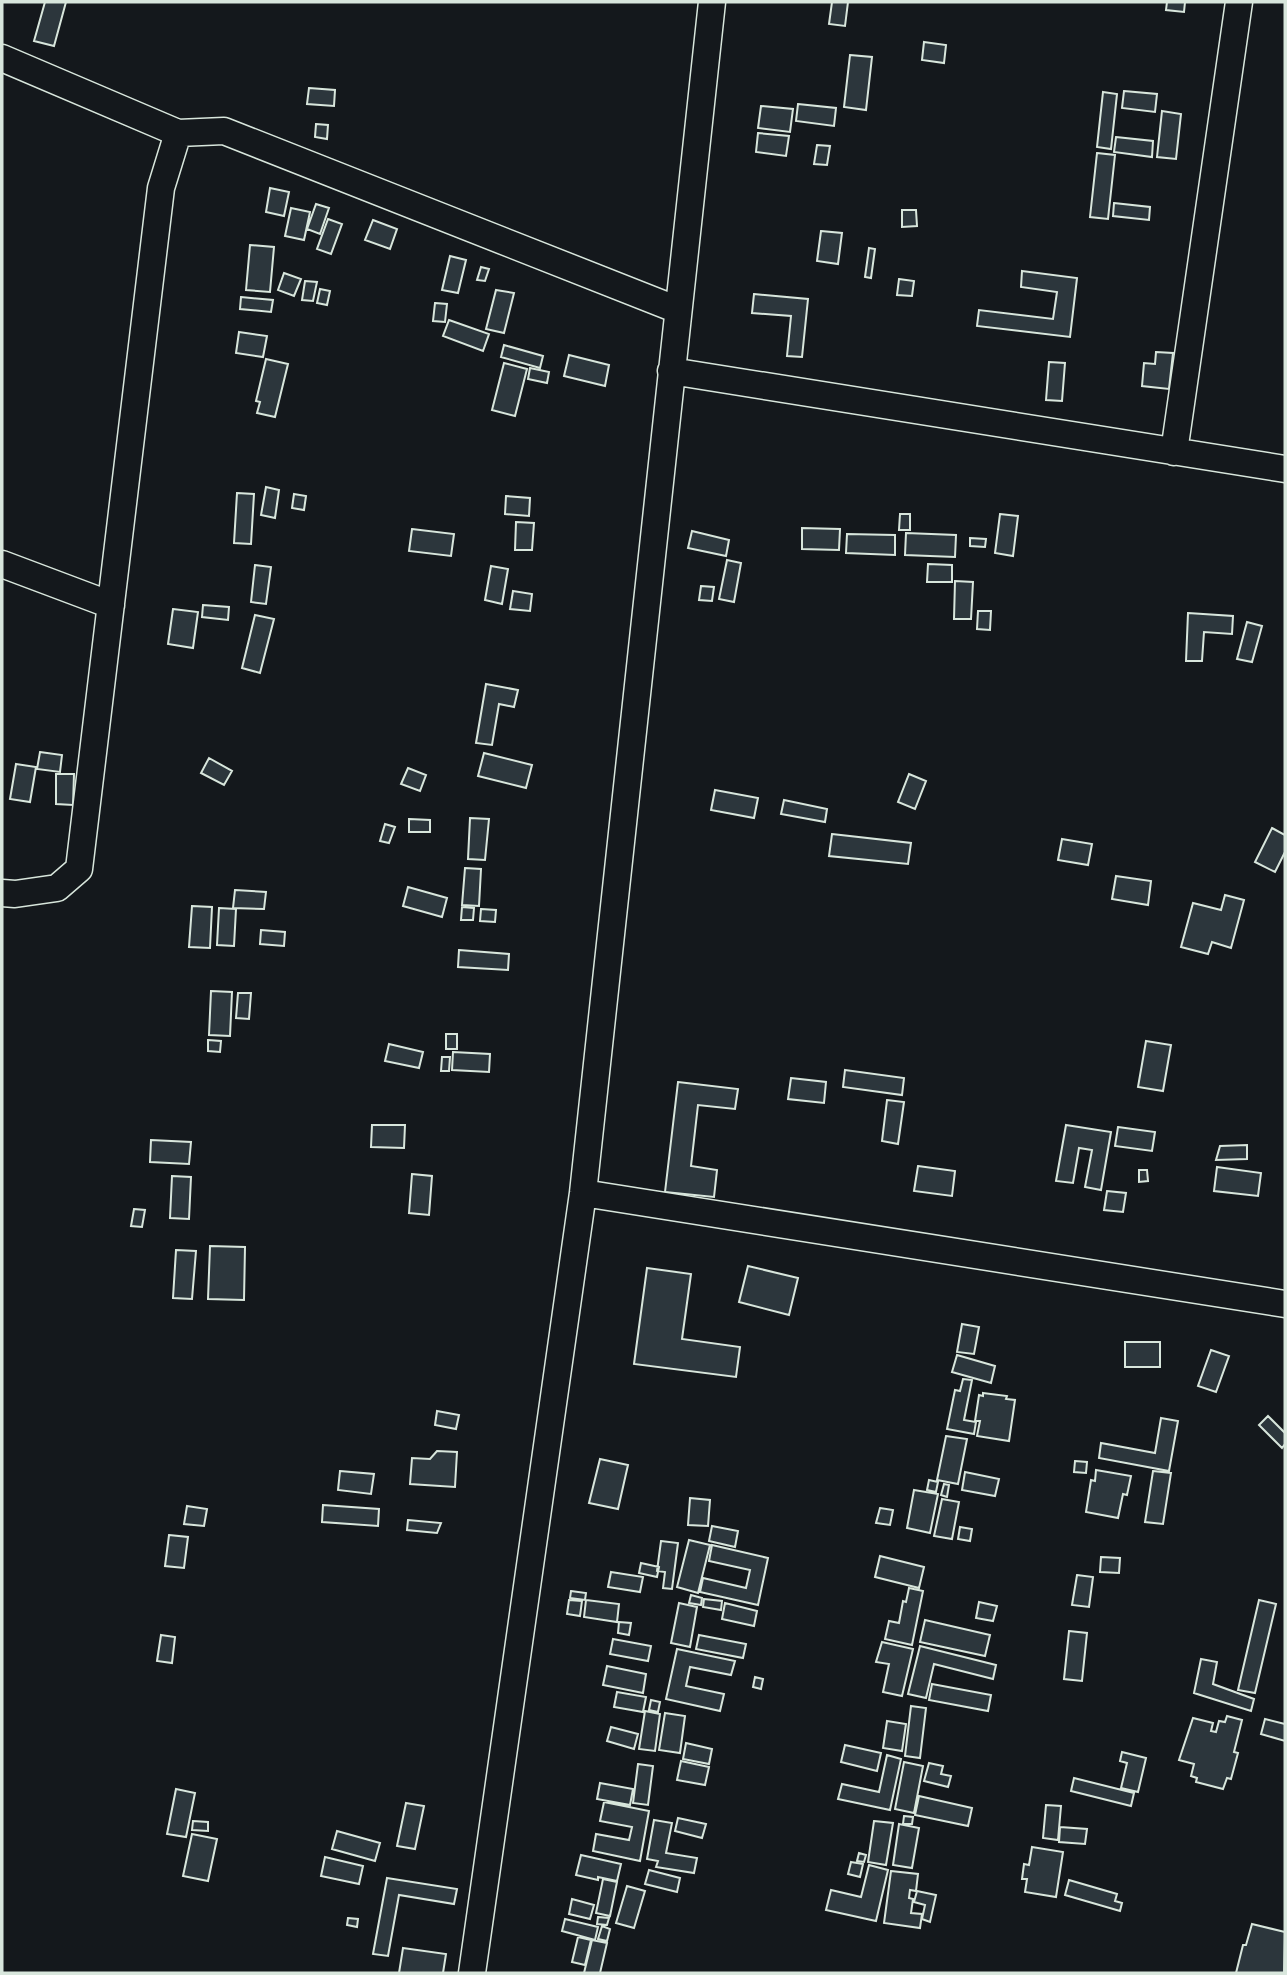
<svg xmlns="http://www.w3.org/2000/svg" width="1287" height="1975" font-family="'Source Serif 4',serif">
	<style>
		.building { fill: #2c363c; stroke: #d8e6dc; stroke-width: 2 }
		.lines { fill: none; stroke-linecap: round; stroke-linejoin: round }
		.minor-casing { stroke: #d8e6dc; stroke-width: 29 }
		.minor { stroke: #14181c; stroke-width: 26 }
	</style>
	<rect width="100%" height="100%" fill="#14181c"/>
	<path class="building" d="M45,2H66L54,46L34,41Z
		M832,2H848L845,26L829,24Z
		M1167,2H1185L1184,12L1166,10Z
		M924,42L946,45L944,63L922,60Z
		M850,55L872,57L866,110L844,107Z
		M309,88L335,90L334,106L307,104Z
		M1124,91L1157,94L1155,112L1122,108Z
		M1103,92L1117,94L1111,149L1097,147Z
		M798,104L836,108L834,126L796,121Z
		M761,106L793,109L790,132L758,128Z
		M1162,111L1181,114L1176,159L1157,157Z
		M316,124L328,125L327,139L315,137Z
		M758,133L789,136L786,156L756,152Z
		M1116,137L1153,141L1152,157L1114,152Z
		M817,145L830,146L827,165L814,164Z
		M1097,153L1115,155L1108,219L1090,217Z
		M270,188L289,192L284,216L266,212Z
		M1114,203L1150,207L1149,220L1113,216Z
		M316,204L329,208L320,234L307,229Z
		M291,208L310,212L304,240L285,236Z
		M902,210H916L917,226L902,227Z
		M328,219L342,224L331,254L317,249Z
		M373,220L397,229L390,249L365,240Z
		M821,231L842,233L838,264L817,261Z
		M250,245L274,247L270,292L246,290Z
		M869,248L875,249L871,278L865,277Z
		M450,256L466,260L458,293L442,290Z
		M481,267L489,269L485,281L477,280Z
		M1022,271L1077,278L1070,337L977,326L979,310L1053,319L1057,292L1021,287Z
		M284,273L301,279L294,296L278,290Z
		M899,279L914,281L912,296L897,295Z
		M305,281L317,282L313,301L302,300Z
		M320,289L330,291L327,305L317,303Z
		M496,290L514,293L504,333L486,329Z
		M754,294L808,299L802,357L787,356L791,316L752,313Z
		M241,297L273,300L271,312L240,309Z
		M435,303L447,304L445,322L433,321Z
		M449,320L489,334L483,351L443,336Z
		M239,332L267,336L263,357L236,353Z
		M504,345L543,356L540,368L501,357Z
		M1156,352L1173,353L1169,389L1142,386L1144,363L1155,364Z
		M569,355L609,365L605,386L564,376Z
		M266,359L288,364L275,417L257,413L260,402L256,401Z
		M1049,362L1065,363L1062,401L1046,400Z
		M504,363L527,369L515,416L492,410Z
		M530,368L549,372L547,383L528,379Z
		M266,487L279,490L275,518L261,515Z
		M237,493L254,494L251,544L234,543Z
		M294,494L306,496L304,510L292,508Z
		M506,496L530,498L529,516L505,514Z
		M900,514H910V530H899Z
		M1000,514L1018,516L1013,556L995,553Z
		M516,522L534,523L532,550H515Z
		M802,528L840,529L839,550L802,549Z
		M412,529L454,534L451,556L409,551Z
		M692,531L729,540L726,556L688,548Z
		M906,533L956,535L955,557L905,555Z
		M847,534L895,535V555L846,553Z
		M970,538L986,539L985,547L970,546Z
		M727,560L741,563L734,602L719,599Z
		M928,564L952,565V582H927Z
		M255,565L271,567L266,604L251,602Z
		M491,566L508,569L502,604L485,600Z
		M955,581L973,582L971,619H954Z
		M701,586L714,587L712,601L699,600Z
		M513,591L532,594L530,611L510,609Z
		M203,605L229,607L228,620L202,617Z
		M173,609L198,612L193,648L168,644Z
		M978,611H991L990,630L977,629Z
		M1188,613L1233,616L1232,634L1204,632L1202,661H1186Z
		M255,615L274,619L260,673L242,668Z
		M1247,622L1262,626L1252,662L1237,659Z
		M486,684L518,690L514,707L499,704L492,745L476,743Z
		M40,752L62,755L60,772L37,769Z
		M484,753L532,765L526,788L478,776Z
		M209,758L232,771L224,785L201,773Z
		M16,764L36,767L30,802L10,799Z
		M408,768L426,775L420,791L401,784Z
		M56,774H74L73,805L56,804Z
		M909,774L926,781L915,809L898,802Z
		M715,790L758,798L754,818L711,810Z
		M784,800L827,809L825,822L781,814Z
		M470,818L489,819L485,860L468,859Z
		M409,819L430,820V832H409Z
		M385,824L395,827L389,843L380,841Z
		M1272,828L1285,835V852L1275,872L1255,862Z
		M832,834L911,843L908,864L829,856Z
		M1062,839L1092,844L1088,865L1058,860Z
		M465,868L481,869L479,906L462,905Z
		M1116,876L1151,881L1148,905L1112,899Z
		M408,887L447,898L442,917L403,906Z
		M235,890L266,892L264,909L233,908Z
		M1225,895L1244,900L1231,948L1212,942L1208,954L1181,947L1193,903L1221,910Z
		M192,906L212,907L210,948L189,947Z
		M462,907L474,908L473,920H461Z
		M219,908L236,909L234,946L217,945Z
		M481,909L496,910L495,922L480,921Z
		M261,930L285,932L284,946L260,944Z
		M459,950L509,954L508,970L458,967Z
		M211,991L232,992L230,1036L209,1035Z
		M238,993H251L249,1019L236,1018Z
		M446,1034H457V1049H446Z
		M208,1040L221,1041L220,1052L208,1051Z
		M1146,1041L1171,1045L1163,1091L1138,1087Z
		M389,1044L423,1052L419,1068L385,1061Z
		M453,1052L490,1054L489,1072L452,1070Z
		M442,1057H450L449,1071H441Z
		M845,1070L904,1078L902,1095L843,1087Z
		M791,1078L826,1082L824,1103L788,1099Z
		M678,1082L738,1089L735,1109L698,1105L691,1166L717,1170L714,1197L665,1192Z
		M887,1100L904,1102L898,1144L882,1141Z
		M372,1125H405L404,1148L371,1147Z
		M1066,1125L1111,1132L1101,1190L1085,1187L1092,1150L1079,1148L1073,1183L1056,1181Z
		M1118,1127L1155,1132L1152,1151L1115,1146Z
		M151,1140L191,1142L189,1164L150,1162Z
		M1247,1145V1159L1216,1160L1220,1146Z
		M918,1166L955,1171L952,1196L914,1191Z
		M1217,1167L1261,1173L1258,1196L1214,1191Z
		M1139,1170H1147L1148,1181L1139,1182Z
		M412,1174L432,1176L429,1215L409,1213Z
		M172,1176L191,1177L189,1219L170,1218Z
		M1107,1191L1126,1193L1123,1212L1104,1210Z
		M134,1209L145,1210L142,1227L131,1226Z
		M210,1246L245,1247L244,1300L208,1299Z
		M176,1250L196,1251L192,1299L173,1298Z
		M748,1266L798,1278L789,1315L739,1302Z
		M647,1268L691,1274L682,1339L740,1347L736,1377L634,1364Z
		M962,1324L979,1327L974,1354L957,1352Z
		M1125,1342H1160V1367H1125Z
		M1211,1350L1229,1356L1216,1392L1198,1386Z
		M957,1355L995,1366L991,1383L952,1372Z
		M963,1379L972,1380L964,1420L976,1422L974,1434L947,1429L955,1390L960,1391Z
		M983,1393L1007,1396L1006,1399L1015,1400L1009,1441L977,1436L980,1421H975L979,1395L983,1396Z
		M437,1411L459,1415L456,1429L435,1425Z
		M1268,1416L1285,1433V1444L1282,1448L1259,1425Z
		M1161,1418L1178,1421L1169,1471L1099,1458L1101,1443L1155,1453Z
		M946,1436L967,1439L958,1484L937,1480Z
		M437,1451L457,1452L455,1487L410,1484L412,1458L430,1459Z
		M600,1459L628,1465L618,1509L589,1503Z
		M1075,1461L1087,1462L1086,1473L1074,1472Z
		M1096,1470L1131,1476L1127,1495L1123,1494L1118,1518L1086,1512L1091,1480L1095,1481Z
		M340,1471L374,1474L371,1494L338,1490Z
		M1153,1471L1171,1473L1163,1524L1145,1522Z
		M965,1472L999,1479L995,1496L962,1490Z
		M929,1480L938,1482L936,1492L927,1490Z
		M944,1484L949,1485L947,1497L941,1495Z
		M914,1490L938,1494L930,1533L907,1528Z
		M690,1498L710,1500L708,1526L688,1525Z
		M942,1499L959,1502L952,1539L934,1536Z
		M323,1505L379,1509L378,1526L322,1522Z
		M187,1506L207,1509L204,1526L184,1524Z
		M880,1508L893,1510L890,1525L876,1523Z
		M408,1520L441,1523L437,1533L407,1530Z
		M712,1526L738,1531L735,1547L709,1541Z
		M960,1527L972,1529L970,1541L958,1539Z
		M169,1535L188,1537L184,1568L165,1566Z
		M689,1540L710,1545L698,1593L677,1587Z
		M661,1541L678,1543L672,1589L663,1588L665,1572L657,1571Z
		M712,1545L768,1558L758,1605L700,1592L703,1578L746,1588L750,1570L709,1561Z
		M880,1556L924,1567L919,1588L875,1577Z
		M1101,1557L1120,1558L1119,1573L1100,1572Z
		M641,1563L659,1567L657,1577L639,1573Z
		M611,1572L643,1577L640,1592L608,1587Z
		M1077,1575L1093,1577L1089,1607L1072,1605Z
		M909,1588L923,1591L912,1645L885,1639L889,1621L899,1623L903,1601L906,1602Z
		M571,1591L586,1593L585,1600L570,1598Z
		M691,1595L702,1598L701,1605L689,1603Z
		M704,1599L722,1601L721,1610L703,1607Z
		M569,1600L582,1601L580,1616L567,1614Z
		M586,1600L619,1604L617,1622L584,1617Z
		M1259,1600L1276,1604L1255,1693L1238,1690Z
		M979,1602L997,1606L993,1621L976,1618Z
		M679,1603L697,1607L690,1647L671,1643Z
		M725,1603L757,1611L754,1626L722,1619Z
		M925,1620L990,1635L985,1656L920,1642Z
		M619,1622L631,1623L629,1635L618,1633Z
		M1069,1631L1087,1633L1082,1681L1064,1679Z
		M161,1635L175,1637L172,1663L157,1661Z
		M699,1635L746,1644L743,1658L696,1649Z
		M613,1639L651,1646L648,1661L610,1654Z
		M882,1642L913,1649L902,1696L883,1692L889,1664L876,1662Z
		M920,1646L996,1665L993,1679L934,1664L926,1698L908,1694Z
		M677,1649L735,1661L731,1675L690,1667L686,1686L724,1694L720,1711L666,1699Z
		M1201,1659L1217,1662L1213,1684L1254,1699L1251,1711L1194,1693Z
		M607,1666L646,1674L643,1693L603,1685Z
		M755,1677L763,1679L761,1689L753,1687Z
		M932,1684L991,1695L988,1711L929,1700Z
		M617,1692L646,1697L643,1712L614,1707Z
		M651,1700L660,1702L658,1712L649,1710Z
		M911,1706L926,1708L920,1758L905,1756Z
		M645,1711L660,1714L655,1751L639,1749Z
		M665,1713L685,1716L680,1753L659,1750Z
		M1227,1716L1242,1720L1234,1752L1238,1753L1231,1779L1227,1778L1223,1789L1196,1782L1197,1778L1191,1776L1194,1764L1179,1760L1193,1718L1213,1723L1211,1731L1216,1732L1219,1721L1225,1722Z
		M1265,1719L1285,1724V1741L1261,1734Z
		M887,1721L906,1724L902,1751L883,1748Z
		M611,1727L638,1734L634,1749L607,1741Z
		M686,1743L712,1749L709,1764L683,1759Z
		M845,1745L881,1753L877,1771L841,1762Z
		M1122,1752L1146,1758L1138,1792L1121,1788L1127,1763L1120,1761Z
		M887,1755L901,1759L890,1810L838,1799L842,1784L879,1792Z
		M681,1761L709,1767L705,1785L677,1780Z
		M904,1762L923,1766L914,1813L895,1809Z
		M929,1763L943,1766L941,1774L951,1776L948,1787L924,1781Z
		M638,1764L653,1766L648,1805L633,1803Z
		M1074,1778L1134,1793L1131,1806L1071,1791Z
		M600,1783L633,1789L630,1805L597,1799Z
		M176,1789L195,1793L186,1837L167,1834Z
		M919,1796L972,1808L968,1826L915,1815Z
		M604,1802L649,1811L640,1861L593,1851L596,1834L629,1840L632,1827L600,1821Z
		M406,1803L424,1806L415,1849L397,1846Z
		M1046,1805L1061,1806L1058,1840L1043,1838Z
		M904,1816L913,1817L912,1824H903Z
		M678,1818L706,1824L702,1838L675,1831Z
		M654,1820L672,1823L666,1853L697,1858L694,1873L656,1867L658,1861L647,1859Z
		M193,1821L208,1822V1831L192,1830Z
		M874,1821L893,1823L886,1865L868,1862Z
		M899,1824L919,1828L912,1868L893,1865Z
		M1060,1827L1087,1829L1085,1844L1059,1842Z
		M337,1831L380,1843L375,1861L332,1849Z
		M192,1834L217,1839L208,1881L183,1876Z
		M1032,1847L1063,1852L1056,1897L1025,1892L1027,1879H1022L1024,1864L1029,1865Z
		M859,1853L866,1855L864,1862L857,1861Z
		M581,1855L621,1864L617,1881L598,1877V1880L576,1875Z
		M325,1857L363,1866L359,1884L321,1876Z
		M851,1862L863,1864L860,1877L848,1874Z
		M869,1865L888,1870L876,1921L826,1910L831,1890L861,1897Z
		M649,1870L680,1878L677,1892L645,1884Z
		M891,1871L918,1874L916,1891L910,1890L909,1898L913,1899L911,1913L922,1914L920,1928L884,1923Z
		M387,1878L457,1889L454,1904L399,1895L388,1956L373,1954Z
		M603,1879L617,1882L610,1916L596,1913Z
		M1069,1880L1117,1894L1115,1901L1122,1903L1120,1911L1065,1895Z
		M627,1886L645,1891L634,1928L616,1923Z
		M917,1891L936,1895L930,1922L922,1919L925,1905L914,1902Z
		M572,1899L594,1905L590,1919L569,1914Z
		M598,1917L609,1918L607,1925L597,1924Z
		M348,1918L358,1919L357,1927L347,1925Z
		M565,1919L598,1927L595,1940L562,1931Z
		M1252,1924L1285,1932L1284,1973H1236L1243,1945H1246Z
		M602,1926L610,1929L607,1941L598,1939Z
		M578,1937L591,1940L585,1965L572,1962Z
		M592,1940L607,1943L600,1973H584Z
		M403,1948L446,1954L443,1973H399Z"/>
	<g class="lines">
		<defs>
			<path id="minor" d="M2,58L178,133L224,131L678,310
				M671,371L1285,469
				M1174,452L1239,2
				M2,564L111,605
				M2,893L15,894L57,888L79,869L161,188L178,133
				M583,1193L1285,1304
				M472,1973L583,1193L712,2"/>
		</defs>
		<use href="#minor" class="minor-casing"/>
		<use href="#minor" class="minor"/>
	</g>
	<rect width="1287" height="1975" fill="none" stroke="#d8e6dc" stroke-width="7"/>
</svg>
